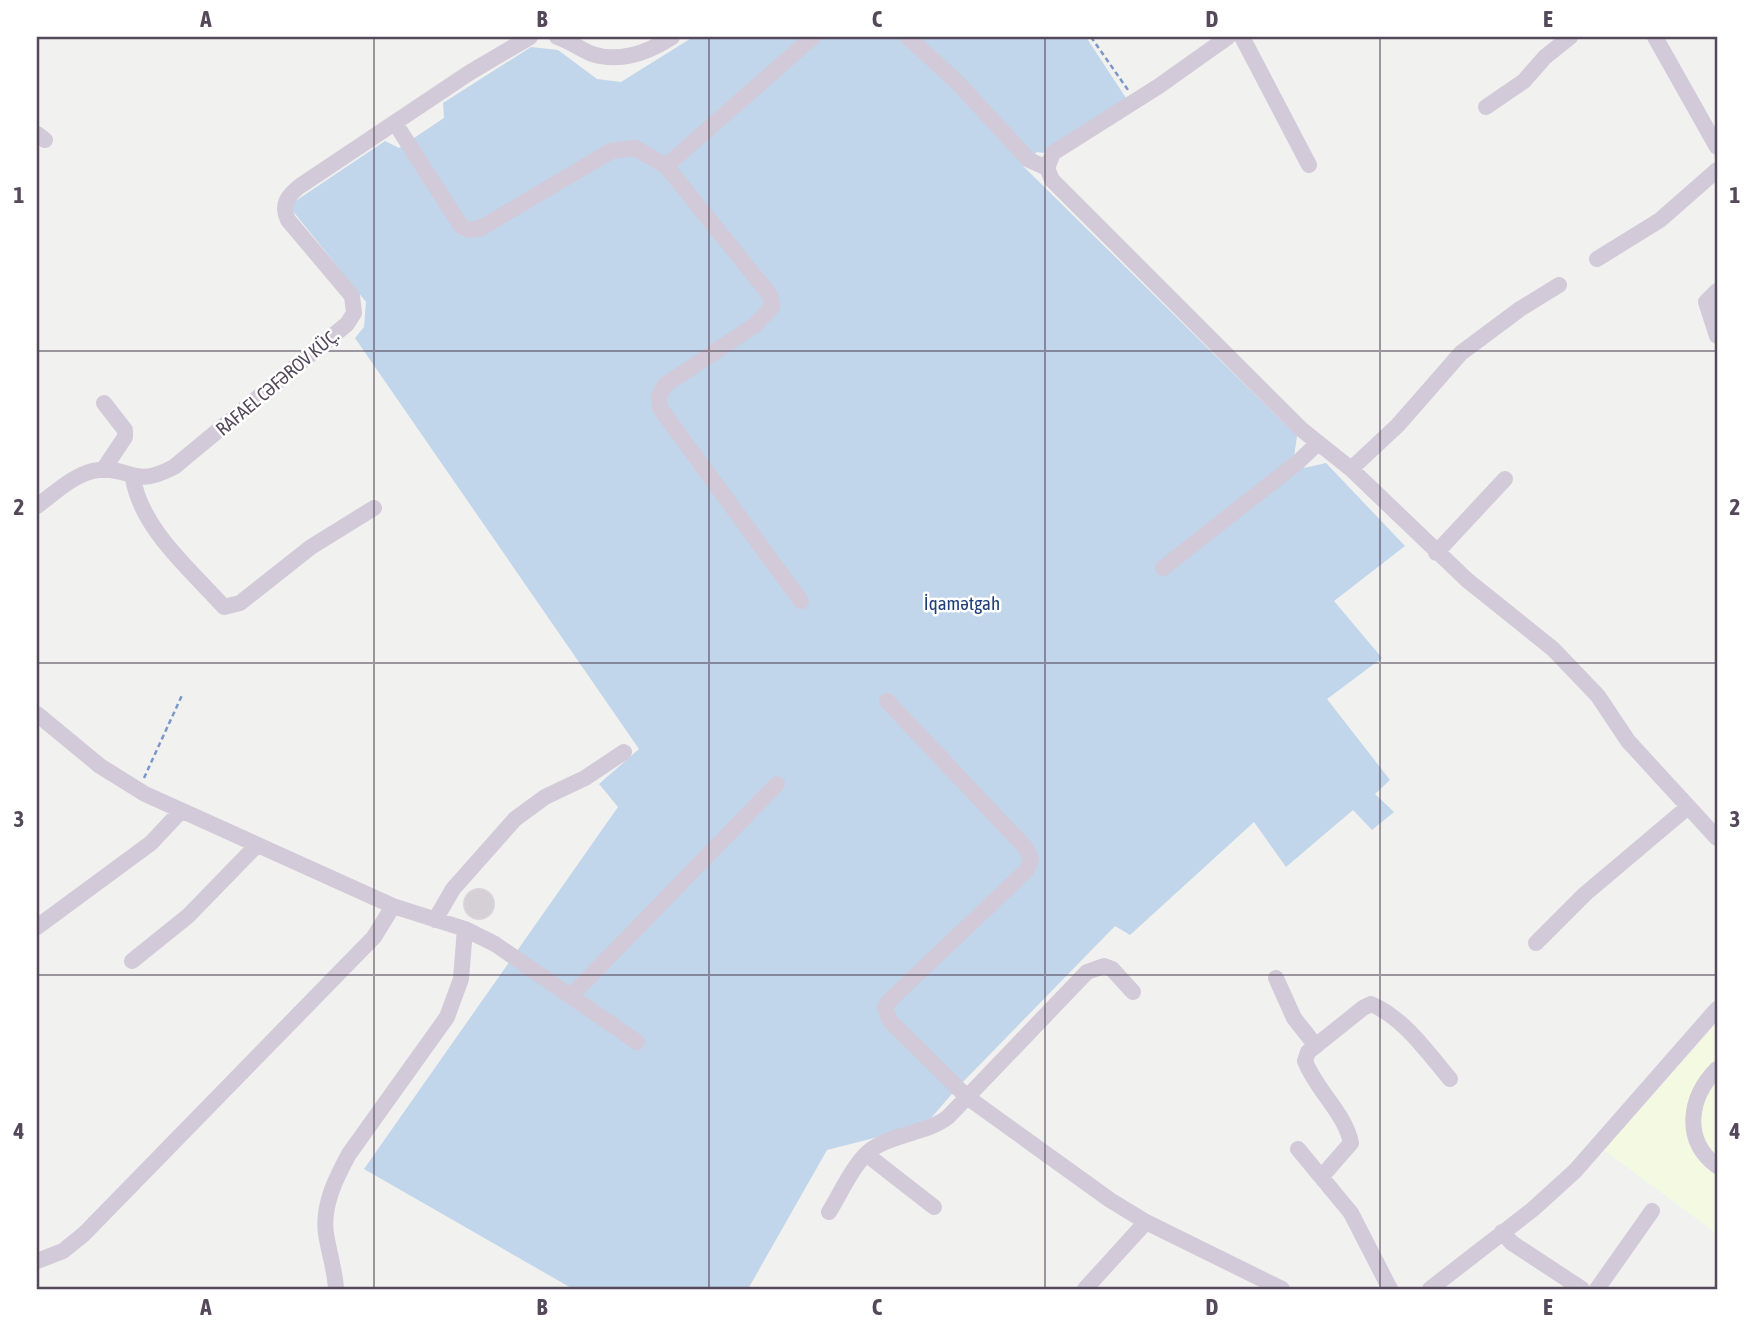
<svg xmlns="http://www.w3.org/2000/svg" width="1754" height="1326" font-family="'Asap Condensed',sans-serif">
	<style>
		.medical { fill: #f4f9e2 }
		.green { fill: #c1d5eb }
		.building { fill: #d5cfd6; stroke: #d9d3da; stroke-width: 2 }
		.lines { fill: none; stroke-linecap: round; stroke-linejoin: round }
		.path { stroke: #7c97c7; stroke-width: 2.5; stroke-dasharray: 5 3.5; stroke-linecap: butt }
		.minor { stroke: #d2cad8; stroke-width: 16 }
		.grid { fill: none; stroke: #54495b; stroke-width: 2; stroke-opacity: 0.55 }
		.labels { text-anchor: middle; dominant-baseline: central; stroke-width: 5; stroke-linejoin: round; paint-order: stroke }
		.street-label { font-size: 19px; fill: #54495b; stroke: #fff }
		.park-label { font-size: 19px; fill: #1f3f77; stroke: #fff }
		.neatline { fill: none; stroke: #54495b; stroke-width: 2.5 }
		.grid-label { font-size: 23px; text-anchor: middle; font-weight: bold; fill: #54495b }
	</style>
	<rect width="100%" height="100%" fill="#f1f1ef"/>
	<path class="medical" d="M1717,1023V1234L1604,1150Z"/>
	<path class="green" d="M693,37H1086L1128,101L1043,153L1037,152L1023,166L1297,436L1294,457L1304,468L1326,463L1405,546L1334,601L1382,658L1327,699L1390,780L1375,794L1394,812L1372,830L1353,810L1286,867L1254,822L1130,935L1115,926L957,1088L925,1125L827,1150L748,1289H573L364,1169L618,807L599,784L639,749L355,338L364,327L366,302L292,210L294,202L385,141L399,148L444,118L443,103L531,47L558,50L597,79L621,82Z"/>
	<path class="building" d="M464 904a15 15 0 1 1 30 0a15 15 0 1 1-30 0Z"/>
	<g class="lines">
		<path class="path" d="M1091,37L1128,90
			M144,778L183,693"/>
		<path class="minor" d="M557,37C569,41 580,49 592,54C620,63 649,52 672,37
			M908,37L957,82L1029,160L1047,168
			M1228,37L1159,86L1053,153L1047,168L1052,180L1301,429L1351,469L1467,580L1553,649L1598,696L1628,741L1717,838
			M1242,37L1309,165
			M1655,37L1717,147
			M1486,107L1524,81L1545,57L1570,37
			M395,123L461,226L469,230L481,228L611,151L635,148L666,166L813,37
			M37,134L45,140
			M666,166L770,295L772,307L755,325L665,385L659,396L660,408L801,601
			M1597,259L1660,220L1717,170
			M1717,291L1706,302L1717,336
			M1351,469L1398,425L1461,353L1520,309L1559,285
			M103,470L125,437V430L104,403
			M133,478C141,529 191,570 224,607L240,603L311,547L374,508
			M37,506C55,493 76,472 99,470C133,467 132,489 174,467L347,324L354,313L352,296L288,220C281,205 287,196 300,186L469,73L530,37
			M1436,553L1505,479
			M1163,568L1298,462L1317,444
			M887,701L1026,848L1031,859L1027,870L889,1001L885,1007L890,1021L967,1097L1110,1200L1146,1222L1282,1289
			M37,714L100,766L145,794L393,906L465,929L495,944L637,1042
			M435,920L453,889L515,819L545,797L585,778L624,752
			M37,927L151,843L181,811
			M1536,943L1585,894L1688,807
			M132,961L188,916L257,845
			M1276,978L1294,1018L1316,1046
			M571,996L777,784
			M1717,1069C1689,1097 1682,1140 1717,1166
			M1298,1149L1351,1213L1390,1289
			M866,1154L934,1207
			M1323,1175L1351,1143C1345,1113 1316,1090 1305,1061L1308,1052L1363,1008L1371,1004C1404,1018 1427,1052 1450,1079
			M829,1212C841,1193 854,1162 872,1149C895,1133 926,1134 948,1117L1087,972L1104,966L1112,969L1133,992
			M1502,1232L1512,1243L1582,1289
			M37,1261L63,1251L84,1234L374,937L393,906
			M336,1289C335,1270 329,1253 326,1234C322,1205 336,1178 349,1154L447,1017L461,979L465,929
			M1085,1289L1146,1222
			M1430,1289L1532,1210L1575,1171L1717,1009
			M1597,1289L1652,1211"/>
	</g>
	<path class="grid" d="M374,37V1289M709,37V1289M1045,37V1289M1380,37V1289M37,351H1717M37,663H1717M37,975H1717"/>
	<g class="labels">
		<g class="street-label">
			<text transform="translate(277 382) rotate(-40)">RAFAEL CƏFƏROV KÜÇ.</text>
		</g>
		<g class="park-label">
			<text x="962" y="603">İqamətgah</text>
		</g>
	</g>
	<rect width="1754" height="1326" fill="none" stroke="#ffffff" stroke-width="77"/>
	<rect x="38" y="38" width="1678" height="1250" class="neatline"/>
	<g class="grid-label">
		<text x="206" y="27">A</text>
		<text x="542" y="27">B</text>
		<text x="877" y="27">C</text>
		<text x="1212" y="27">D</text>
		<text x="1548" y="27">E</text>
		<text x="19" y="203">1</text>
		<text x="1735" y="203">1</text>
		<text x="19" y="515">2</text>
		<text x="1735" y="515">2</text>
		<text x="19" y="827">3</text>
		<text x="1735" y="827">3</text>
		<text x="19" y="1139">4</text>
		<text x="1735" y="1139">4</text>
		<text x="206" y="1315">A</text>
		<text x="542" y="1315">B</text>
		<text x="877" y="1315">C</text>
		<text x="1212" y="1315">D</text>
		<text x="1548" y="1315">E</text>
	</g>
</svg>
